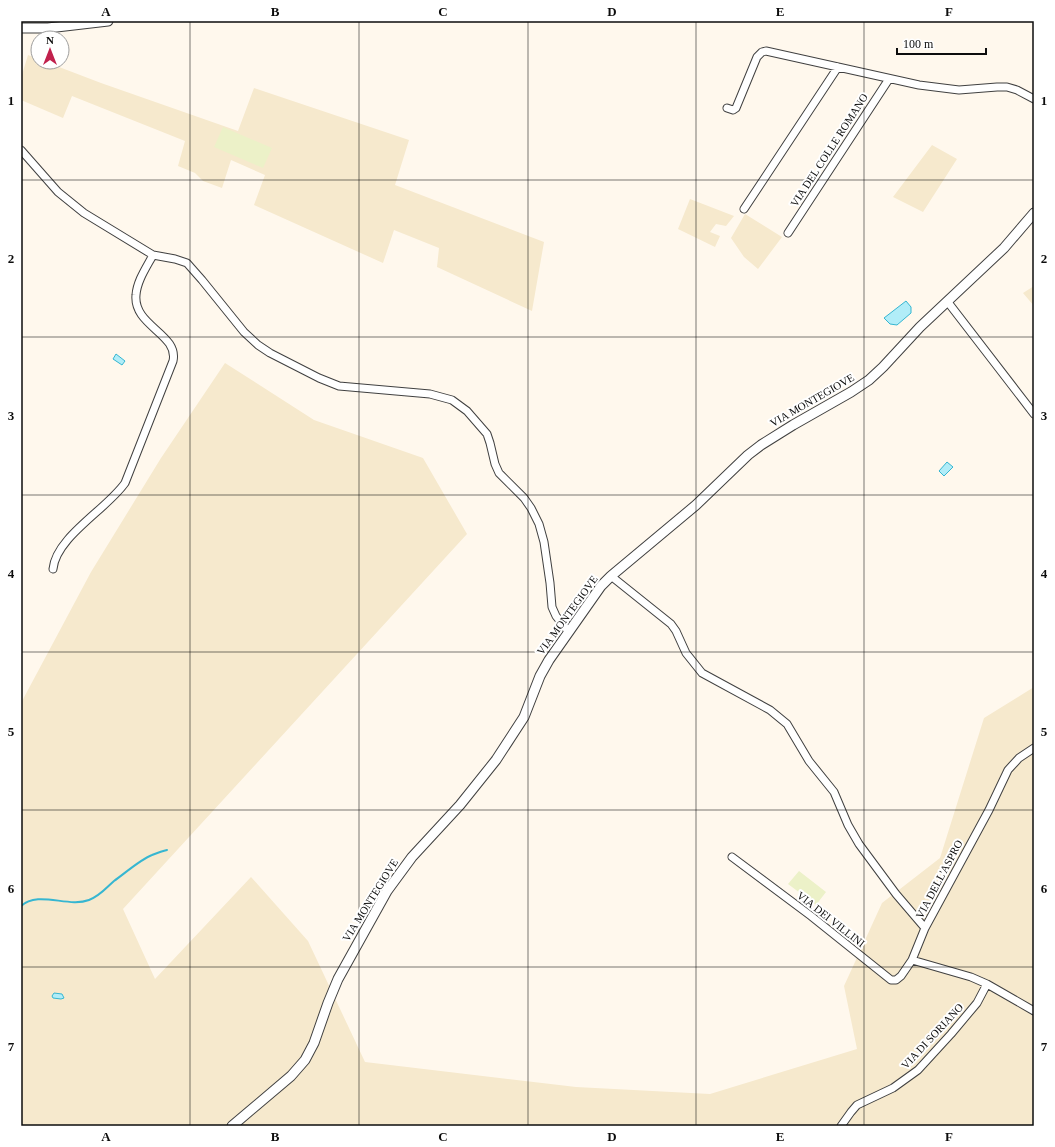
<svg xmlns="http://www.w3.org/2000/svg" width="1055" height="1147" font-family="'Times New Roman',serif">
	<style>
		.farmland { fill: #f6e9cd }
		.pitch { fill: #ecf1c8 }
		.water { fill: #b1edf8; stroke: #36b6d1 }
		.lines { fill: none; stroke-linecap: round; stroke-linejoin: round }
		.stream { stroke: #36b6d1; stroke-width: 2 }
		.minor-casing { stroke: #404040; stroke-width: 9 }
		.tertiary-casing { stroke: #404040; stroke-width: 11 }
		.minor { stroke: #fff; stroke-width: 7 }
		.tertiary { stroke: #fff; stroke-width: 9 }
		.grid { fill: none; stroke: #0d0d0d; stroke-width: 1; stroke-opacity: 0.55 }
		.labels { text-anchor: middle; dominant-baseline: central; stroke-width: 4; stroke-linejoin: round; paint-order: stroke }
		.street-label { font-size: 11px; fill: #0d0d0d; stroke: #fff }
		.neatline { fill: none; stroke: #0d0d0d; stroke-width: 1.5 }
		.grid-label { font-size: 13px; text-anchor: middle; font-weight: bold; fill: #0d0d0d }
	</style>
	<rect width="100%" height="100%" fill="#fff8ed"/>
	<path class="farmland" d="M28,55L38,59V62H46L101,83L238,131L254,88L409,140L395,185L544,242L532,311L437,267L439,248L394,230L383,263L254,205L265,175L231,160L222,188L203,181L195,173L178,166L185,141L72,96L63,118L21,100V78Z
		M932,145L957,159L923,212L893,197Z
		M690,199L734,216L726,226L716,224L710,232L720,236L715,247L678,229Z
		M745,214L782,237L758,269L744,257L731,238Z
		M1034,286V306L1023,293Z
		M225,363L314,420L423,458L467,534L123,909L155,979L251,877L308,941L365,1062L576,1087L710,1094L857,1049L844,986L882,903L940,858L984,718L1034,687V1126H21V703L91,572L161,458Z"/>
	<path class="pitch" d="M223,127L272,148L263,168L214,147Z
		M799,871L826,892L816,905L788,884Z"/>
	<path class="water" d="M906,301L911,307V313L897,325L890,324L884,318Z
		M116,354L125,361L122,365L113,359Z
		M947,462L953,467L944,476L939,471Z
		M54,993L62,994L64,998L61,999L53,998L52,996Z"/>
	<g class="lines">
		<path class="stream" d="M21,906C38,890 68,908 89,900C100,896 106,888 114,881C124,874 141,859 152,855C157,853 162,851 167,850"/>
		<defs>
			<path id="minor" d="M727,108L733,110L736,108L757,57L762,52L766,51L919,85L959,90L997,87H1007L1017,90L1034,99
				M21,150L58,192L84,213L153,255L175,259L187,263L202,280L244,332L258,345L270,353L319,378L339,386L430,394L452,400L467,411L487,434L490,443L495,464L499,473L524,498L531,508L539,524L544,542L550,583L552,607L556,616L568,631
				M744,209L838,67
				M788,233L889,79
				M947,301L1034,414
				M53,569C56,537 107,509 125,483L173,361C179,334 133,326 136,295C137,281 146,268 153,255
				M611,576L671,624L676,631L686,653L702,673L770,710L787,724L809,761L834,792L848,825L859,844L896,894L925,928
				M732,857L811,916L891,980H896L901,976L912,960
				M987,984L971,977L912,960L925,928L989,810L1008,770L1019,758L1034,748
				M841,1126L851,1112L857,1105L893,1088L918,1070L951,1034L977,1003L987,984L1034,1011"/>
			<path id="tertiary" d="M21,28H48L108,21
				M232,1126L291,1076L305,1060L314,1043L328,1003L338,979L387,891L412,857L460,805L496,760L524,717L540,676L549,660L601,586L611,576L696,505L748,455L761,445L793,425L851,392L869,380L883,367L920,327L1004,248L1034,213"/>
		</defs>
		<use href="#minor" class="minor-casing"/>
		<use href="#tertiary" class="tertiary-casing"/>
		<use href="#minor" class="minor"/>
		<use href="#tertiary" class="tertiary"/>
	</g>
	<path class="grid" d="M190,21V1126M359,21V1126M528,21V1126M696,21V1126M864,21V1126M21,180H1034M21,337H1034M21,495H1034M21,652H1034M21,810H1034M21,967H1034"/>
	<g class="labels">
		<g class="street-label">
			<text transform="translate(829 150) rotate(-57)">VIA DEL COLLE ROMANO</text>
			<text transform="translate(812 400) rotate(-30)">VIA MONTEGIOVE</text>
			<text transform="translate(567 615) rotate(-54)">VIA MONTEGIOVE</text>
			<text transform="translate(939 879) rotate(-62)">VIA DELL'ASPRO</text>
			<text transform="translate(370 900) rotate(-58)">VIA MONTEGIOVE</text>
			<text transform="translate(831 919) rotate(38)">VIA DEI VILLINI</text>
			<text transform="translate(932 1036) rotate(-47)">VIA DI SORIANO</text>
		</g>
	</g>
	<rect width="1055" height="1147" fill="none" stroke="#ffffff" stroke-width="44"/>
	<g transform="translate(50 50)"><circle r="19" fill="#ffffff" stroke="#9e9e9e"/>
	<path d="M0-3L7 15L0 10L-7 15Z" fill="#c1214d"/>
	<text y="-6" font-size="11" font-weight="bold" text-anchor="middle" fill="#0d0d0d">N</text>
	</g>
	<path d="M897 48v6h89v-6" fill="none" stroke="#0d0d0d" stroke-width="2"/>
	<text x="903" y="48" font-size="12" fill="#0d0d0d" stroke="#ffffff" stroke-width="3" paint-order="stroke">100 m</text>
	<rect x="22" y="22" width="1011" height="1103" class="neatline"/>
	<g class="grid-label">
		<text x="106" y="16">A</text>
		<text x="275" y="16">B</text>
		<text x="443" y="16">C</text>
		<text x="612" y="16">D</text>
		<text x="780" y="16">E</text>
		<text x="949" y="16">F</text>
		<text x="11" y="105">1</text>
		<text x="1044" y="105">1</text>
		<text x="11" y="263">2</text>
		<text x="1044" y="263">2</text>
		<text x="11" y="420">3</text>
		<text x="1044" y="420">3</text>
		<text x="11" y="578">4</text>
		<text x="1044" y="578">4</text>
		<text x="11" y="736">5</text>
		<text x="1044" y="736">5</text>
		<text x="11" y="893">6</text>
		<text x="1044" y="893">6</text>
		<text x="11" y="1051">7</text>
		<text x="1044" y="1051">7</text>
		<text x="106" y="1141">A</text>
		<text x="275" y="1141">B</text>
		<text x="443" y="1141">C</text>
		<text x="612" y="1141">D</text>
		<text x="780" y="1141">E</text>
		<text x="949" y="1141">F</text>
	</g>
</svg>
